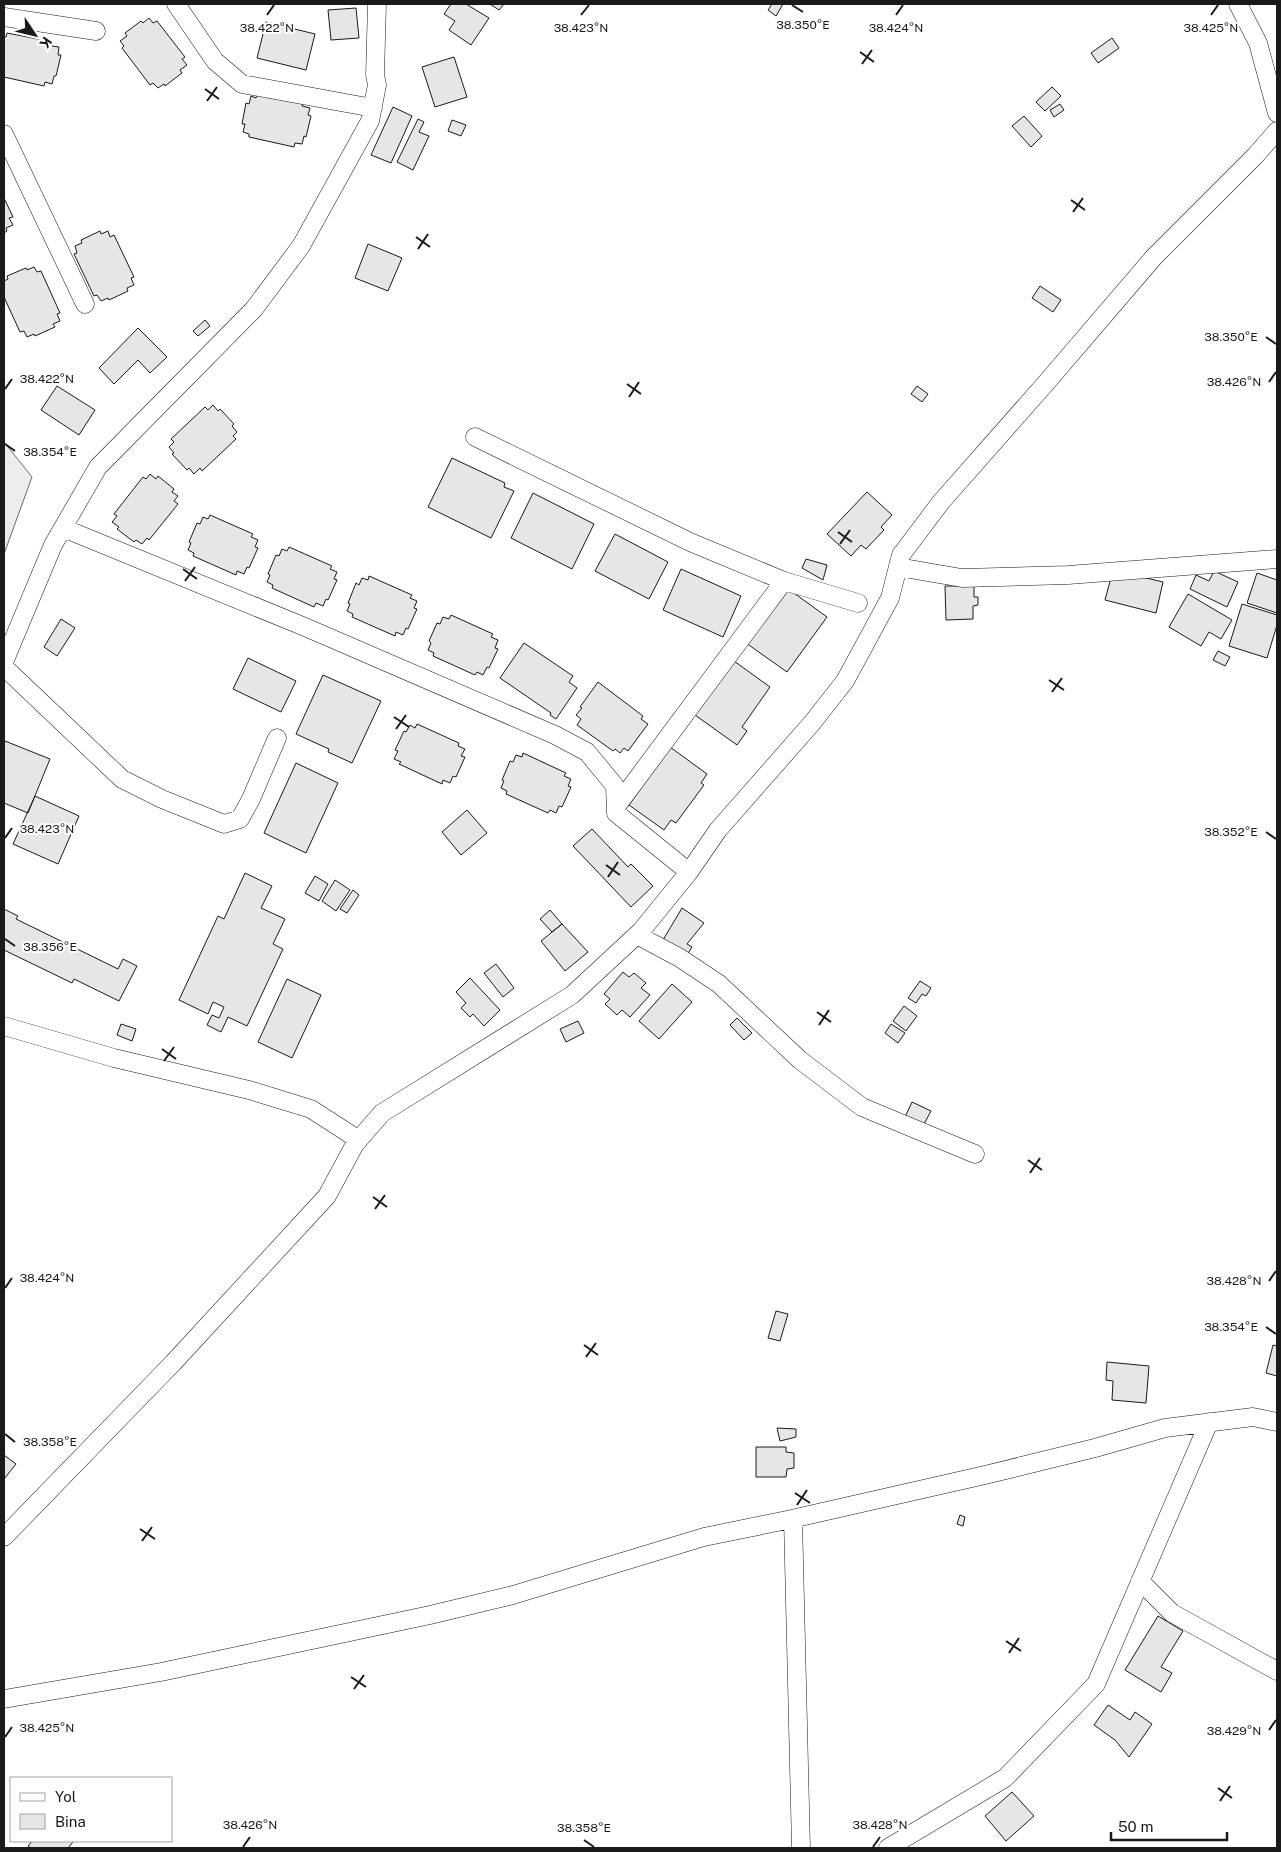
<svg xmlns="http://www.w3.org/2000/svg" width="1281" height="1852" font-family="'Public Sans',sans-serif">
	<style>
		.built { fill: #ededed; stroke: #6a6a6a }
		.building { fill: #e6e6e6; stroke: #1a1a1a }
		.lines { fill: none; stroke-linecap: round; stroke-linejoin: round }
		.minor-casing { stroke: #1a1a1a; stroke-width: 19 }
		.minor { stroke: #fff; stroke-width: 18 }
		.ticks { fill: none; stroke: #1a1a1a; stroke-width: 2 }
		.ticks-label { font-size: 12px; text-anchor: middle; fill: #1a1a1a; stroke: #fff; stroke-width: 4; stroke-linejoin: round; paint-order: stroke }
	</style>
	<rect width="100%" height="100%" fill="#fff"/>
	<path class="built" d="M4,442L32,477L4,554Z"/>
	<path class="building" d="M451,4H466L489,18L471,45L449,30L455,21L444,14Z
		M490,4H504L499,10Z
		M772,4H783L776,16L768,10Z
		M356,8L359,38L331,40L328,10Z
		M149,18L153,23L157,21L185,57L182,59L187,65L180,70L182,73L165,86L164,84L158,88L153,83L150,85L122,48L124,46L120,41L127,36L125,33L141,21L143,23Z
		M266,22L315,34L306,70L257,58Z
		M7,33L53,42L52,46L59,47L58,55H61L56,76H54L52,84L45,82L44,86L4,77V36L6,37Z
		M1112,38L1119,48L1098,63L1091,53Z
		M454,57L467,97L435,107L422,67Z
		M1052,87L1061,96L1045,111L1036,102Z
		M257,93L303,103L302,106L310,108L308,115L311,116L306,137L304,136L302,144L295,143L294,147L249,137V134L243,132L245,124H242L246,103L249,104L251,96L256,98Z
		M1060,104L1064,110L1054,117L1050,110Z
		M393,107L412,116L391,163L371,155Z
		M1024,116L1042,136L1031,147L1012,126Z
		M418,119L424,122L419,132L429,136L413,170L397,162Z
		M452,120L466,125L461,136L448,131Z
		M4,198L13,217L9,218L13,225L6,228L7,231L4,233Z
		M100,231L101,234L108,231L110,237L114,235L134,277L131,278L134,285L127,288L128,291L109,300L108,298L101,301L97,295L94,296L74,254L77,253L75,246L82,243L81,240Z
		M368,244L402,258L388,291L355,278Z
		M34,267L37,272L41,271L60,313L57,314L60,321L53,324L55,327L35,336L34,334L27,337L24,331L20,332L4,297V281L8,279L7,276L26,268L27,270Z
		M1040,286L1061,300L1053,312L1032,298Z
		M205,320L210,326L198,336L193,331Z
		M138,328L167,357L150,373L138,360L114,384L99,368Z
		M57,386L95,410L79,435L41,410Z
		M917,386L928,394L922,402L911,394Z
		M213,405L218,411L220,409L234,424L232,426L237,432L233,436L236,439L202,471L200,468L194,474L189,468L187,470L172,454L174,453L169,447L174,442L171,439L205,407L208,410Z
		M452,458L505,483L504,487L514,491L491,538L428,507Z
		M150,474L156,479L158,476L174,489L172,492L178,496L174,501L178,504L149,540L147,538L142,544L136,540L134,542L117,529L119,527L112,522L117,516L114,514L143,477L146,479Z
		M867,492L892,515L881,527L884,530L866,549L861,545L851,556L827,534Z
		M533,493L594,524L572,569L511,538Z
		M210,515L253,534L251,537L258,540L255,547L258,548L249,568L247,567L244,574L237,571L236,575L193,556L194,553L188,550L191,543L189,542L197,523L200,524L203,517L208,519Z
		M615,534L668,562L649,599L595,571Z
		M289,547L332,566L330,569L337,572L334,579L337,580L328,600L326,599L323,606L316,603L314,607L272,588L273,585L267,582L270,575L268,574L276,555L279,556L282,549L287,551Z
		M806,559L827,565L823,580L802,568Z
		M681,569L741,596L723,637L663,610Z
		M1113,570L1163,582L1156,613L1105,600Z
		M1214,571L1238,582L1227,607L1190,589L1196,575L1209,581Z
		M1257,573L1277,580V613L1247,603Z
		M369,576L412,595L410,598L417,601L414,608L417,609L408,629L406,628L403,635L396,632L395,636L352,617L353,614L347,611L350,604L348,603L356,583L359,585L362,578L368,580Z
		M945,586H974V597H978V605L973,606V619L946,620Z
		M787,588L827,617L787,672L746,643Z
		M1188,594L1232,620L1221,639L1209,632L1201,646L1169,627Z
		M1242,604L1277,615V625L1267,658L1229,646Z
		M451,615L493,634L491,637L498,640L495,648L498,649L489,668L487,667L483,675L477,672L475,675L433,656L434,653L428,650L431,643L429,641L437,623L440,624L443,617L449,619Z
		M61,619L75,628L57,656L44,647Z
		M524,643L573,676L569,682L577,688L556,719L550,715L551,713L500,678Z
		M1218,651L1230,657L1225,666L1213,660Z
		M248,658L296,681L281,712L233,689Z
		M734,661L770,687L742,727L747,731L737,745L695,715Z
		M323,675L381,701L352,763L328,752L329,749L296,734Z
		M598,682L643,716L641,719L648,724L628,751L624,748L620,753L615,749L613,751L577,725L581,719L576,715L582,708L580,707Z
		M417,724L459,743L458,746L465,749L461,756L465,757L456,777L453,776L450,783L443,780L442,784L399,764L401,762L394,759L398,751L395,750L404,731L406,732L410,725L415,728Z
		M5,741L50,759L28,813L4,803V745Z
		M670,747L707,774L701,783L704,785L676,823L671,820L664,830L629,805Z
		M523,753L566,773L564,776L571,779L568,786L571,787L562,807L559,806L556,813L550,810L548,813L506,794L507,791L501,788L504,781L502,780L510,761L513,762L516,755L522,757Z
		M296,763L338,783L306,853L264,833Z
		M35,796L79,816L58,864L13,844Z
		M467,810L487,833L461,855L442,832Z
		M592,829L628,867L631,864L653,886L631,907L573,846Z
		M245,873L272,886L261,908L285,919L273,944L283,949L247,1026L228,1017L221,1032L207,1025L212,1015L219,1018L224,1007L213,1002L208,1014L179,1000L218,916L224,919Z
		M315,876L328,884L319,901L305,893Z
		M335,880L350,890L336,911L322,901Z
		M353,890L359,895L347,913L340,909Z
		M682,908L704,923L687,944L692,947L687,955L663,940Z
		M4,909L18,916L16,919L118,969L123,959L137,966L119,1001L74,979L72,983L4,950Z
		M550,910L562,924L552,932L540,919Z
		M562,924L588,952L565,971L541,941Z
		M496,964L514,988L503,997L484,973Z
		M623,972L629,977L634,973L646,983L641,988L650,995L630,1017L622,1010L617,1015L605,1004L610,999L604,994Z
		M470,978L500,1010L484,1026L473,1014L470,1017L461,1008L466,1003L456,992Z
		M287,979L321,995L292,1058L258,1042Z
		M920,981L931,988L926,996L922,994L916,1003L908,998Z
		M672,984L692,1002L659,1039L639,1021Z
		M904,1006L917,1016L906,1031L893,1021Z
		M737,1018L752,1033L744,1040L730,1025Z
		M578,1021L584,1033L566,1042L560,1029Z
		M121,1024L136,1029L132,1041L117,1035Z
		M891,1024L905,1033L898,1043L885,1033Z
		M912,1102L931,1111L923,1126L905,1117Z
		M776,1311L788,1314L780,1341L768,1338Z
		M1273,1345L1277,1346V1376L1266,1373Z
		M1107,1362L1149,1366L1146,1403L1112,1400L1113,1381L1106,1380Z
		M777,1428L796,1429V1437L780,1441Z
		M756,1447H786V1452L794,1453V1468L787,1469L786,1477H756Z
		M4,1455L16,1464L4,1479Z
		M960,1515L965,1517L963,1526L957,1524Z
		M1158,1616L1183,1631L1161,1667L1172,1673L1161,1692L1125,1670Z
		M1108,1705L1130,1720L1135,1712L1152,1724L1129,1757L1115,1740L1094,1725Z
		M1012,1792L1034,1816L1006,1841L985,1816Z
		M32,1841H72L73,1842L68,1848H31L28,1846Z"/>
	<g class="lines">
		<defs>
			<path id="minor" d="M176,4L215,61L242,84L373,108
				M1238,4L1258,43L1277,113
				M4,17L96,31
				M4,134L85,304
				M475,437L690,542L784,581L858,603
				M63,528L305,627L555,735L587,752L615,786L616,813L689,872
				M898,567L962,578L1068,575L1277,559
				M4,662L53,545L98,467L254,309L301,246L370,121L377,85L375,75L377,4
				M4,667L122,779L162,799L224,824L240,819L251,799L277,738
				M616,807L784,581
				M637,935L680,958L719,984L800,1060L862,1107L975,1154
				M4,1026L114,1058L249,1090L311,1109L359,1140
				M793,1519L801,1848
				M4,1537L173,1363L327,1196L355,1144L382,1113L572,995L641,931L689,872L718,830L812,723L845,681L890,598L901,555L941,502L1046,383L1154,257L1255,156L1277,131
				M1140,1581L1172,1613L1277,1671
				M4,1699L161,1672L430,1615L513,1595L704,1537L787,1520L985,1475L1095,1448L1165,1428L1253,1417L1277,1422
				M888,1848L1005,1778L1096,1684L1209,1422"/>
		</defs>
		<use href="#minor" class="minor-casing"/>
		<use href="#minor" class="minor"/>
	</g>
	<path class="ticks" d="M792,5L803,12M267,15L274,5M581,15L589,5M896,15L903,5M1211,15L1218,5M860,52L874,62M862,64L872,50M205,89L219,99M207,101L217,87M1071,200L1085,210M1073,212L1083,198M416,237L430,247M418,249L428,234M1266,337L1276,344M1269,382L1276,372M627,384L641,394M5,389L12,379M629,397L639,382M5,444L15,451M838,532L852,542M840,544L850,530M183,569L197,579M185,581L195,567M1049,680L1064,690M1052,692L1062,678M394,717L409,727M396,729L406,715M1266,832L1276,839M5,838L12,828M606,865L620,875M608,877L618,862M5,939L15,946M817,1012L831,1022M819,1025L829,1010M162,1049L176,1059M164,1061L174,1047M1028,1160L1042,1170M1030,1173L1040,1158M373,1197L387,1207M375,1209L385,1195M1269,1281L1276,1271M5,1288L12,1278M1266,1327L1276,1334M584,1345L598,1355M586,1357L596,1343M5,1434L15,1442M795,1493L810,1503M797,1505L807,1490M140,1529L155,1539M142,1541L152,1527M1006,1641L1021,1651M1009,1653L1019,1638M351,1677L366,1687M354,1689L364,1675M1269,1730L1276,1720M5,1737L12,1727M1218,1788L1232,1798M1220,1801L1230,1786M584,1840L594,1847M243,1847L250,1837M873,1847L880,1837"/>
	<g class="ticks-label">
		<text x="803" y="29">38.350°E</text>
		<text x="267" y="32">38.422°N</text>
		<text x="581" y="32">38.423°N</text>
		<text x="896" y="32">38.424°N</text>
		<text x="1211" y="32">38.425°N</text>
		<text x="1231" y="341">38.350°E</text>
		<text x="47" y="383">38.422°N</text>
		<text x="1234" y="386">38.426°N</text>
		<text x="50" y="456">38.354°E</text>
		<text x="47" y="833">38.423°N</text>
		<text x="1231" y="836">38.352°E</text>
		<text x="50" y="951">38.356°E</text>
		<text x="47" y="1282">38.424°N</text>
		<text x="1234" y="1285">38.428°N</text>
		<text x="1231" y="1331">38.354°E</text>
		<text x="50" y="1446">38.358°E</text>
		<text x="47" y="1732">38.425°N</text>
		<text x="1234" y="1735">38.429°N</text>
		<text x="250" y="1829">38.426°N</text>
		<text x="880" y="1829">38.428°N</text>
		<text x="584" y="1832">38.358°E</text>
	</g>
	<rect width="1281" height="1852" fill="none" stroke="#1a1a1a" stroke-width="10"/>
	<rect x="10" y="1777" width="162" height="65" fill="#ffffff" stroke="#a3a3a3"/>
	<rect x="20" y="1793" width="25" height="8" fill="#ffffff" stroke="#a3a3a3"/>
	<text x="55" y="1802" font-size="15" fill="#1a1a1a">Yol</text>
	<rect x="20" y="1814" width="25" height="15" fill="#e6e6e6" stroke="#a3a3a3"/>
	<text x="55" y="1827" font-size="15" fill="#1a1a1a">Bina</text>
	<g transform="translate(35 35) rotate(125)" stroke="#ffffff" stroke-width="4" paint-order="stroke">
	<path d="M0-4L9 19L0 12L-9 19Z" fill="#1a1a1a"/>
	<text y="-8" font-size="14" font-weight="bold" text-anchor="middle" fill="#1a1a1a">K</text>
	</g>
	<path d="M1111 1832v8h116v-8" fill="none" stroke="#1a1a1a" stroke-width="2.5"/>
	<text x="1118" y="1832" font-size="15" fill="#1a1a1a" stroke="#ffffff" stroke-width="4" paint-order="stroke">50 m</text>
</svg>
